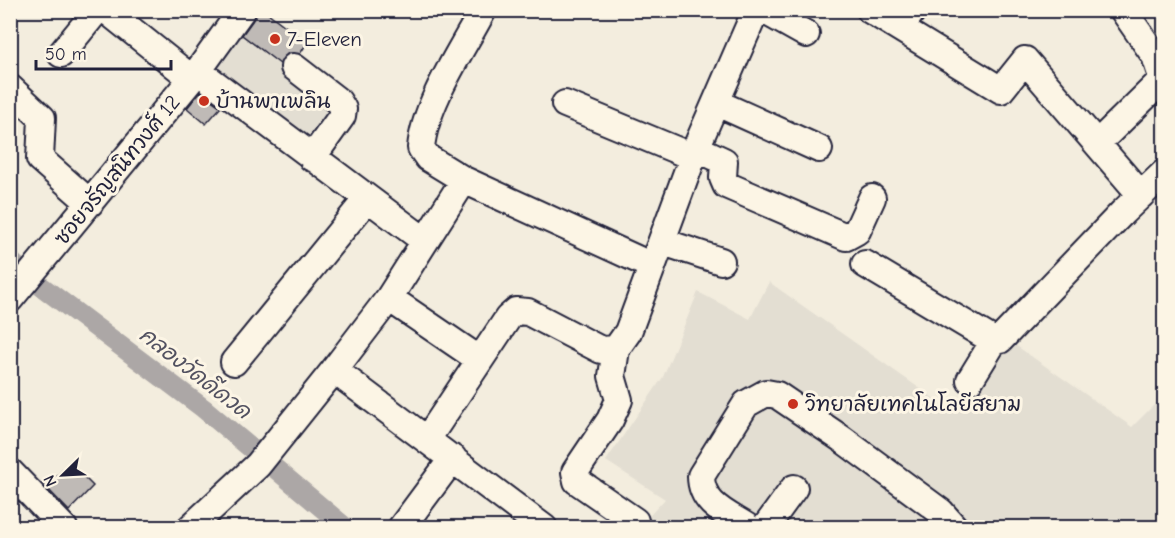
<svg xmlns="http://www.w3.org/2000/svg" width="1175" height="538" font-family="'Comic Neue','Playpen Sans Thai',sans-serif">
	<style>
		.built { fill: #e3ded2 }
		.lines { fill: none; stroke-linecap: round; stroke-linejoin: round }
		.canal { stroke: #aca7a6; stroke-width: 20 }
		.building { fill: #bfbab6; stroke: #22223b; stroke-width: 1.5 }
		.minor-casing { stroke: #22223b; stroke-width: 30 }
		.minor { stroke: #fcf5e5; stroke-width: 26 }
		.poi-dot { fill: #c8321e; stroke: #fcf5e5; stroke-width: 2 }
		.labels { text-anchor: middle; dominant-baseline: central; stroke-width: 6; stroke-linejoin: round; paint-order: stroke }
		.poi-label { font-size: 21px; fill: #22223b; stroke: #fcf5e5; text-anchor: start }
		.street-label { font-size: 21px; fill: #22223b; stroke: #fcf5e5 }
		.water-label { font-size: 22px; font-style: italic; fill: #525160; stroke: #fcf5e5 }
	</style>
	<rect width="100%" height="100%" fill="#f3edde"/>
	<filter id="ink" filterUnits="userSpaceOnUse"><feTurbulence type="fractalNoise" baseFrequency=".0167" numOctaves="2"/><feDisplacementMap in="SourceGraphic" scale="12" xChannelSelector="R" yChannelSelector="G"/><feConvolveMatrix kernelMatrix="1 2 1 2 8 2 1 2 1" color-interpolation-filters="sRGB"/></filter>
	<g filter="url(#ink)">
		<path class="built" d="M237,33L342,111L315,147L210,69Z
			M769,282L953,412L1011,342L1132,427L1164,395V527H639L665,499L606,461L663,377L698,292L750,319Z"/>
		<g class="lines">
			<path class="canal" d="M10,260L21,271L203,408L346,528"/>
		</g>
		<path class="building" d="M260,10H264L307,43L300,54L288,53L280,64L242,35Z
			M200,92L221,107L206,124L187,108Z
			M70,463L93,486L69,511L46,487Z"/>
		<g class="lines">
			<defs>
				<path id="minor" d="M106,10L191,78
					M483,10C462,50 425,103 421,148L428,158L464,180L652,266
					M763,10L806,34
					M870,10L1001,90L1025,60L1141,195
					M1123,10L1155,56L1164,83
					M900,28L913,10
					M61,54L97,10
					M294,67L338,101L343,109L342,116L312,158
					M198,71L425,241
					M10,88L42,118L40,159L90,203
					M717,103L819,149
					M565,104L693,157
					M1108,133L1162,80
					M696,148L724,161L723,178L726,185L846,237L857,231L872,198
					M663,242L721,261
					M865,264L994,341L1000,340L1123,212L1164,173
					M389,298L480,360
					M10,299L198,71L242,10
					M616,349L612,376L619,400L610,420L575,472L577,481L635,521
					M234,362L367,199
					M334,370L544,528
					M970,380L994,341
					M428,438L508,318L516,311L528,312L601,350L616,349L628,332L696,148L756,10
					M10,472L64,528
					M190,528L258,465L334,370L389,298L464,180
					M401,528L453,458
					M749,528C728,514 701,505 701,476L746,404L766,393L777,395L842,439L941,512L955,528
					M765,528L794,488"/>
			</defs>
			<use href="#minor" class="minor-casing"/>
			<use href="#minor" class="minor"/>
		</g>
	</g>
	<g class="poi-dot">
		<circle cx="275" cy="39" r="6"/>
		<circle cx="204" cy="101" r="6"/>
		<circle cx="793" cy="404" r="6"/>
	</g>
	<g class="labels">
		<g class="poi-label">
			<text x="287" y="39">7-Eleven</text>
			<text x="216" y="101">บ้านพาเพลิน</text>
			<text x="805" y="404">วิทยาลัยเทคโนโลยีสยาม</text>
		</g>
		<g class="street-label">
			<text transform="translate(117 170) rotate(-51)">ซอยจรัญสนิทวงศ์ 12</text>
		</g>
		<g class="water-label">
			<text transform="translate(195 373) rotate(38)">คลองวัดดีดวด</text>
		</g>
	</g>
	<rect width="1175" height="538" fill="none" stroke="#fcf5e5" stroke-width="36"/>
	<rect x="18" y="18" width="1139" height="502" fill="none" stroke="#22223b" stroke-width="2" filter="url(#ink)"/>
	<g transform="translate(63 475) rotate(246)" stroke="#fcf5e5" stroke-width="4.5" paint-order="stroke">
	<path d="M0-4.5L10 22L0 15L-10 22Z" fill="#22223b"/>
	<text y="-9" font-size="16" font-weight="bold" text-anchor="middle" fill="#22223b">N</text>
	</g>
	<path d="M36 60v9h135v-9" fill="none" stroke="#22223b" stroke-width="3"/>
	<text x="45" y="60" font-size="18" fill="#22223b" stroke="#fcf5e5" stroke-width="4.5" paint-order="stroke">50 m</text>
</svg>
